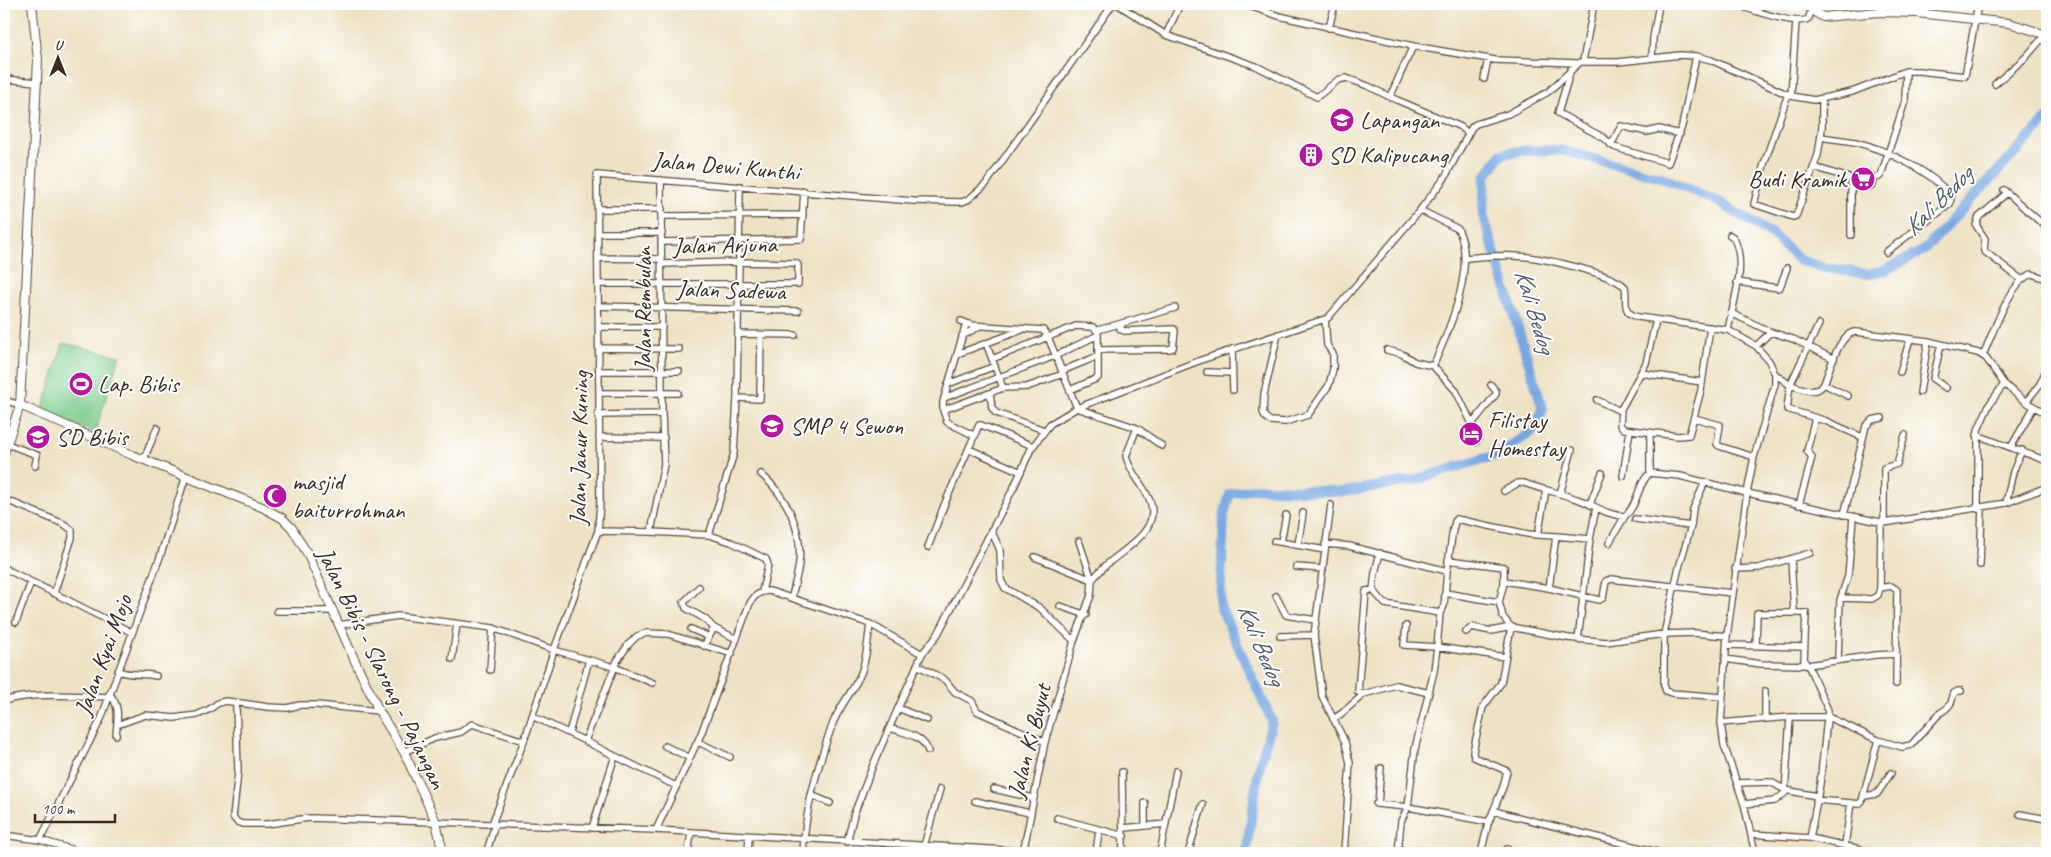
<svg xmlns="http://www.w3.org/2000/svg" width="2051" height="857" font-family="Caveat,sans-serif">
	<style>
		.green { fill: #7aca8a; stroke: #5a7a54 }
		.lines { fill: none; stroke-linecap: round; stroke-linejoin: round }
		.river { stroke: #76a6e1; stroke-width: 10 }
		.street-casing { stroke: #564637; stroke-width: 8 }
		.secondary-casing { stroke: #564637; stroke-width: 10 }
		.street { stroke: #fff; stroke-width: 5.5 }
		.secondary { stroke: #fff; stroke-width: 8 }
		.labels { text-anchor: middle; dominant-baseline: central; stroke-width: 4; stroke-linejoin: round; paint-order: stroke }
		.poi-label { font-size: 24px; fill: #3b2a1e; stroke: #fff; text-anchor: start }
		.street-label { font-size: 24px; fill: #3b2a1e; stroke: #fff }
		.water-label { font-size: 25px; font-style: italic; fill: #535c6c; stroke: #fff }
	</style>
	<rect width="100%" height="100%" fill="#fff"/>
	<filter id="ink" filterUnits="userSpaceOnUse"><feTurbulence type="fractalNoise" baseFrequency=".02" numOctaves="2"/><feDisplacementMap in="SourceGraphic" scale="10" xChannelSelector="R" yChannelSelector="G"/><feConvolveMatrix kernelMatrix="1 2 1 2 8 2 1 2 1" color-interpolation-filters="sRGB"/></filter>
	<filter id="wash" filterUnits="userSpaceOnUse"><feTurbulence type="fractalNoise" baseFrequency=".0096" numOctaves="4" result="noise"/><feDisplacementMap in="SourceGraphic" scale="20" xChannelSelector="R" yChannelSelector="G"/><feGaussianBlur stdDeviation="1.12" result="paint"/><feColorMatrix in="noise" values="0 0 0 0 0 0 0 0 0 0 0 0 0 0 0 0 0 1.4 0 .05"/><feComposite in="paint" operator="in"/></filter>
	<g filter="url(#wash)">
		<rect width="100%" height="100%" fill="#eee2c4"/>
		<path class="green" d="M63,343L120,356L95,433L42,412Z"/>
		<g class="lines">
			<path class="river" d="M1246,853L1258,773L1272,721L1220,606L1224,515L1230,494L1256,488L1343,492L1415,480L1496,455L1535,430L1543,409L1483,215L1485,177L1502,154L1519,151L1561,150L1661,177L1717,201L1770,233L1799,260L1825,268L1867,274L1886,270L1924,250L2047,119"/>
		</g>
	</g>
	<g filter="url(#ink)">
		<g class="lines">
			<defs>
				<path id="street" d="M1117,4L1166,35L1256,66L1317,97L1338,80L1346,78L1368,86L1390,97L1461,127L1468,133
					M1243,4L1279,16L1413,46L1495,60L1576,63
					M1734,4C1748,8 1799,28 1809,18L1812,4
					M1329,28L1335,4
					M1166,35L1180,4
					M1652,58L1653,38L1659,4
					M1583,61L1594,4
					M1571,69L1558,113L1604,138L1614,147L1668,163L1682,126L1696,56
					M4,79L37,82
					M1484,79L1488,59
					M1995,84L2026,57L2046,34
					M1788,94L1764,164L1754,204L1793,217L1796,216L1818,155L1822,128V99
					M1791,96L1796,21
					M1390,97L1413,46
					M1821,137C1832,139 1844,140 1855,142C1884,149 1934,172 1951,197L1950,204L1886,252
					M1611,145L1621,126L1647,132L1659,129L1680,134
					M1814,167L1849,178L1851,180V235
					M740,186L737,398L734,453L709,535L731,542L766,559L768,565L762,591
					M1852,186L1868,187L1872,185L1874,178L1879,177L1881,175L1905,101L1906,71
					M2004,190L2047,228
					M2007,193L1979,217L1976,225L1985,239L1984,251L2022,280
					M598,209H662
					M1420,210L1458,229C1477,266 1449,331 1433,366
					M662,216L803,215
					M599,233H662
					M662,242L801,239L804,191
					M599,258L662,259
					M1464,258C1480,257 1498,255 1514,256C1535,256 1612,273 1625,287C1628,301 1620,312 1638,317L1728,330L1756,346L1769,361L1775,374V384L1754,457L1747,493L1680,476L1650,473C1637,484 1638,506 1625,516C1607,516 1593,504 1577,499C1559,493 1541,489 1524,483H1518L1504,491
					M1737,282L1778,288L1780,287L1787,268
					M598,284H798V265L796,263L739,262L662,264
					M598,306L798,311
					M1731,313L1771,332
					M1656,320L1646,363L1621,409L1620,425L1624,429L1678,436L1689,435L1701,390L1710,327
					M961,321L971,325L1043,330L1048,337L1077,408L1137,428L1162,446
					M966,324L943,402V410L947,422L975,436
					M1819,324L1790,385C1802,388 1816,396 1824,384
					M599,327H662
					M1098,330L1175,308
					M1728,330C1733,303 1748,262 1733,237L1730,235
					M738,334L795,335
					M1278,334L1264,394L1263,412L1265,417L1270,421L1285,422L1308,415L1329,385L1333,369V354L1327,345L1325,319
					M962,336L980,326
					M986,343L1003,388
					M1941,344L1933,379L1946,388
					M1756,346L1771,332L1793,339L1834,359
					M599,348L679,349
					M1232,349L1233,390
					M1098,350L1169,349L1173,348L1175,331L1174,329L1124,331L1120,329L1122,324
					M1387,350L1402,354L1415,362L1433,366L1456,391L1476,432L1478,439L1476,442
					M957,354L1022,330
					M1983,355C1992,336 2010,280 2032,274L2047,279
					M992,359L1076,326L1093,327L1098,332V378L1070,390
					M599,371H679
					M1062,371L1098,356
					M1207,372L1232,373
					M1900,372L1910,339
					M1641,373L1702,382
					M1775,374L1790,385L1787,409L1826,421L1862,437
					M948,384L995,366
					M1920,392L1928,341
					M599,393H678
					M990,393L992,408L996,413L1044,430
					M1848,396L1824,384C1829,371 1840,331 1856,332L1928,341L1978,353L1986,358L2004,384L2026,402L2047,414
					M737,398L760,399L761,335
					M944,398L1055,356L1098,335
					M4,400L20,405
					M1597,400L1620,411
					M2026,402L2040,384L2047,368
					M943,410L1003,388L1027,387L1063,374
					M598,415L662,414
					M1694,418L1720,425L1717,444L1719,446L1754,457
					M1472,424L1496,394V391L1491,385
					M1650,433V473
					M1977,435L2047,461
					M599,437L664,438
					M7,444L37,455L35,466
					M2011,447L2034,407
					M969,449L1021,472
					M144,459L157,428
					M761,474C786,496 803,528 799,563C798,574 794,586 792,597
					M1623,476L1630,430
					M1705,482L1693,509L1691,526L1678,571L1664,634V685L1666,691L1671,693L1722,697
					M1560,494L1572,450
					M4,499L64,524L72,530V538L54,593
					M2006,503L2013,472L2022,450
					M1590,504L1602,473
					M1331,505L1314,635L1322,696L1345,742L1350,763L1344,853
					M1799,505L1812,457L1807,451L1815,418
					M1978,509V430L1989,405L2004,384
					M1844,515L1866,426L1872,420L1882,418
					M1635,519L1691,526
					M1884,523V468L1897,464L1905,435
					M991,530L1000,550L1001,580L1005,588L1040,608L1074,641
					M598,531L651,532L709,535
					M651,532L664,464L662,414L661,180
					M1538,535L1556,536
					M1274,541L1325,550
					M1281,542L1286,515
					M1609,543L1625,516
					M1325,544L1349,546L1447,571
					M1298,545L1303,513
					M928,547L945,503L979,425H981L1033,446
					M1035,557L1092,580
					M1791,559L1794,612
					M1448,560L1504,567V583L1499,602
					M1980,565L1982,508
					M1296,567L1323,569
					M4,568L131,632
					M1735,569L1759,568L1810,553
					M1092,580C1098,573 1104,566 1111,561C1128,547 1158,530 1151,504C1146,486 1130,475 1126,456L1137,428
					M1504,581L1549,588L1599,600L1603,598L1606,581L1611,579L1732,593
					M699,587L684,602L686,608L705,619L714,628L737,639
					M1549,588L1556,536L1590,539
					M1880,588L1891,586L1897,590L1896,684
					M1373,590L1375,573L1380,553
					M1445,593L1499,602L1503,617L1511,627
					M1276,596L1286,615L1315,620
					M1841,598L1872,599L1878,595L1880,588L1881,523
					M1060,606L1086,615
					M277,611H332
					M16,622L31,582
					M339,625L398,616L493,628L554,650L614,667L653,683
					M1406,626L1404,645L1437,647L1440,613L1444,606L1447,571L1453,529L1456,519L1528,534L1538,535L1546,490
					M691,629L709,637
					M1466,632L1472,627L1491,631L1511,627L1568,638L1606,642L1664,634L1694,633L1727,636
					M1280,636L1314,635
					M1578,640L1590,539L1596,508
					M1727,645L1804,647
					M704,646L714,628
					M452,659L457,624
					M1725,659L1761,664L1808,665L1875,655L1896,654
					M1838,659L1840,600L1848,576L1853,518
					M917,665L945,680L955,692L972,701L977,711L1045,742
					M490,670L493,628
					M118,671C132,676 141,673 156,676
					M1429,693L1396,685L1364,694L1358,692L1366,591L1373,590L1385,604L1440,613
					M109,694C121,705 117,720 116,735
					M4,701C33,692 78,696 109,697
					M236,704L238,772L233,817L237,822L243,824H267L309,818L436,822L656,830L1058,853
					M898,708L927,720
					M532,716L585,741
					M1333,719L1341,714L1364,694
					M1765,719V691
					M1721,723L1790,717H1828L1878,740L1902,747L1911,745L1940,713L1946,709L1951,703L1954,693L1958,691H1961
					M117,725L145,715L174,718L197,715L210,709L218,703L226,701L268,707L287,708L300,705H316L379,711
					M890,728C904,733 923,735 928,751
					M569,733L589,660
					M698,742L730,757
					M665,746L690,758
					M404,752L435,738L461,732L472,724L524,741
					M615,756L585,741L617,661L628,645L637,636L647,633L668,634L732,654
					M1122,772L1123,853
					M1737,783L1771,782L1785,790L1817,796
					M994,789L1033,798
					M811,795L830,803
					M1864,796L1877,794L1891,773
					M1816,800L1851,803
					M975,801L1030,813
					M1376,804L1408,807L1489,822
					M1378,804L1381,768
					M1744,804L1775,801L1785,793L1790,717
					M1494,811L1661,853
					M2020,814L2047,819
					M1057,818L1124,836
					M492,824L524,741L554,650L598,531L600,502L597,175L913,201L962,202L969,199L986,184L1113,4
					M1145,825V803
					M592,828L615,756L676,786
					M1124,828L1166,824
					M656,830L701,734L748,608C752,597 758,591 770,591L870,624L922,654
					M1751,834L1810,838L1820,784L1828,710L1808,665L1804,661L1806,613H1757L1756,645
					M4,835L40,840L84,853
					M1810,838L1860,849
					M40,840L101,719L161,554L186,476
					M847,842L854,814L873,765L922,654L938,634L1014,487L1031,449L1050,424L1077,408L1201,360L1328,318L1420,210L1444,179L1472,127L1476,124L1508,114L1548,92L1580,62H1618L1680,55L1696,56L1711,60L1791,96L1814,100L1852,92L1906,71H1919L1965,76L1978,4
					M1845,845L1851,803L1859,804L1862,801L1878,740
					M924,846L940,789
					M487,851L495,824
					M688,853L691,833
					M748,853L749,836
					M803,853C805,809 818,764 833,723C840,705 854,690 861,673C867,658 868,639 870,624
					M1023,853L1045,742L1074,641L1091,595L1092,580L1079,541
					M1096,853L1099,830
					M1160,853L1176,771
					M1188,853L1203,804
					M1398,853L1401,821L1408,807L1415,749L1434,671L1437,647L1505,657
					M1481,853L1488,824L1503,787L1507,771L1474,757L1473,752L1483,707L1501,683L1511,627
					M1506,853L1507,849
					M1755,853L1744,804L1724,745L1721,723L1727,636L1747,493L1884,523L2006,503L2047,487"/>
				<path id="secondary" d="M1813,4L1816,13L1823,17L1879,12L1917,13L2009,23L2047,35
					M20,405L132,455L262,507L282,518L292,528L307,553L355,661L379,711L404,752L436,822L443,853
					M4,453L20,405L38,60L32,4"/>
			</defs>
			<use href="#street" class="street-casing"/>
			<use href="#secondary" class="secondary-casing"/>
			<use href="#street" class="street"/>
			<use href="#secondary" class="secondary"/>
		</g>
	</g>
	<defs>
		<symbol id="school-disc" viewBox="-11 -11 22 22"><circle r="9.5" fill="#b5179e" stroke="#fff"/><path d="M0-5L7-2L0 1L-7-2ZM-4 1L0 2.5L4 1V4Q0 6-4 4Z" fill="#fff"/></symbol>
		<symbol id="building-disc" viewBox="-11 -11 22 22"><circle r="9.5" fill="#b5179e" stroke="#fff"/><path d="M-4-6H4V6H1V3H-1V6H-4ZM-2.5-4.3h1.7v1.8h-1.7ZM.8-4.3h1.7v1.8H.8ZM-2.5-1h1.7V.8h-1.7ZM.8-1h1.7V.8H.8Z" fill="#fff"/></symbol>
		<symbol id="supermarket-disc" viewBox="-11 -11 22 22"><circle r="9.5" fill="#b5179e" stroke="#fff"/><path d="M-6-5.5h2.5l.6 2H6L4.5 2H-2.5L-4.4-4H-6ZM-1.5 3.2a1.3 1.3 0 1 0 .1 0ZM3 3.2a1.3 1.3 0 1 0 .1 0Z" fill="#fff"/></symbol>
		<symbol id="stadium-disc" viewBox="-11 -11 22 22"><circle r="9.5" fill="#b5179e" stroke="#fff"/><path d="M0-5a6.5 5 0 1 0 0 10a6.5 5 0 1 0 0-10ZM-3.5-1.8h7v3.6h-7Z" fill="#fff"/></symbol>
		<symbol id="hotel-disc" viewBox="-11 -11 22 22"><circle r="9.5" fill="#b5179e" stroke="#fff"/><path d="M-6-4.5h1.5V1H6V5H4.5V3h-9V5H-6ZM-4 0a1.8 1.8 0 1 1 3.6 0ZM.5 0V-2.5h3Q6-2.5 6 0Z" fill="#fff"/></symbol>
		<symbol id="mosque-disc" viewBox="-11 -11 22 22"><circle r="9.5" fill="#b5179e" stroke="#fff"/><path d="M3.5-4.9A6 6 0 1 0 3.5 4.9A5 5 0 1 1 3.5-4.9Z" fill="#fff"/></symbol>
	</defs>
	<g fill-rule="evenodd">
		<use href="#school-disc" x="1328" y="106" width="28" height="28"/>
		<use href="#building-disc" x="1297" y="141" width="28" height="28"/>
		<use href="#supermarket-disc" x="1849" y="165" width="28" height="28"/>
		<use href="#stadium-disc" x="67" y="370" width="28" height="28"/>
		<use href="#school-disc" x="758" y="412" width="28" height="28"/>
		<use href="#hotel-disc" x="1457" y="420" width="28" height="28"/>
		<use href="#school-disc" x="24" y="423" width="28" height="28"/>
		<use href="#mosque-disc" x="261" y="482" width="28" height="28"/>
	</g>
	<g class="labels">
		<g class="poi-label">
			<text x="1360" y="120">Lapangan</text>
			<text x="1328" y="155">SD Kalipucang</text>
			<text x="1846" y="179" text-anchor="end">Budi Kramik</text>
			<text x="98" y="384">Lap. Bibis</text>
			<text x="1488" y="420">Filistay<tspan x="1488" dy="28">Homestay</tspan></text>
			<text x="790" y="426">SMP 4 Sewon</text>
			<text x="56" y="437">SD Bibis</text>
			<text x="292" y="482">masjid<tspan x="292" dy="28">baiturrohman</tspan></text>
		</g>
		<g class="street-label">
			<text transform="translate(726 166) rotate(5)">Jalan Dewi Kunthi</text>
			<text transform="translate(725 245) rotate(-1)">Jalan Arjuna</text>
			<text transform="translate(731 290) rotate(2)">Jalan Sadewa</text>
			<text transform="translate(643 309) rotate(-90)">Jalan Rembulan</text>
			<text transform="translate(579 448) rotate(-89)">Jalan Janur Kuning</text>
			<text transform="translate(103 655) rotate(-70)">Jalan Kyai Mojo</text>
			<text transform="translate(382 668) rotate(64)">Jalan Bibis - Slarong - Pajangan</text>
			<text transform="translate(1029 741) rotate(-76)">Jalan Ki Buyut</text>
		</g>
		<g class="water-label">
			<text transform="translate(1938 201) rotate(-45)">Kali Bedog</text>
			<text transform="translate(1535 311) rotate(73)">Kali Bedog</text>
			<text transform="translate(1261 644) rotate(67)">Kali Bedog</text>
		</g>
	</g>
	<rect width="2051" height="857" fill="none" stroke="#fff" stroke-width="20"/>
	<g transform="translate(58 58)" stroke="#ffffff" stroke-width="4" paint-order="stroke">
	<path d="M0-4L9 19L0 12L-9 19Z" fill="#3b2a1e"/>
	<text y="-8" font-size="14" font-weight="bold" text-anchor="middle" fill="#3b2a1e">U</text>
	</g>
	<path d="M35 814v8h80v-8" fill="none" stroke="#3b2a1e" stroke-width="2.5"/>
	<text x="42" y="814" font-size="15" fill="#3b2a1e" stroke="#ffffff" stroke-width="4" paint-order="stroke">100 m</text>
</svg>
